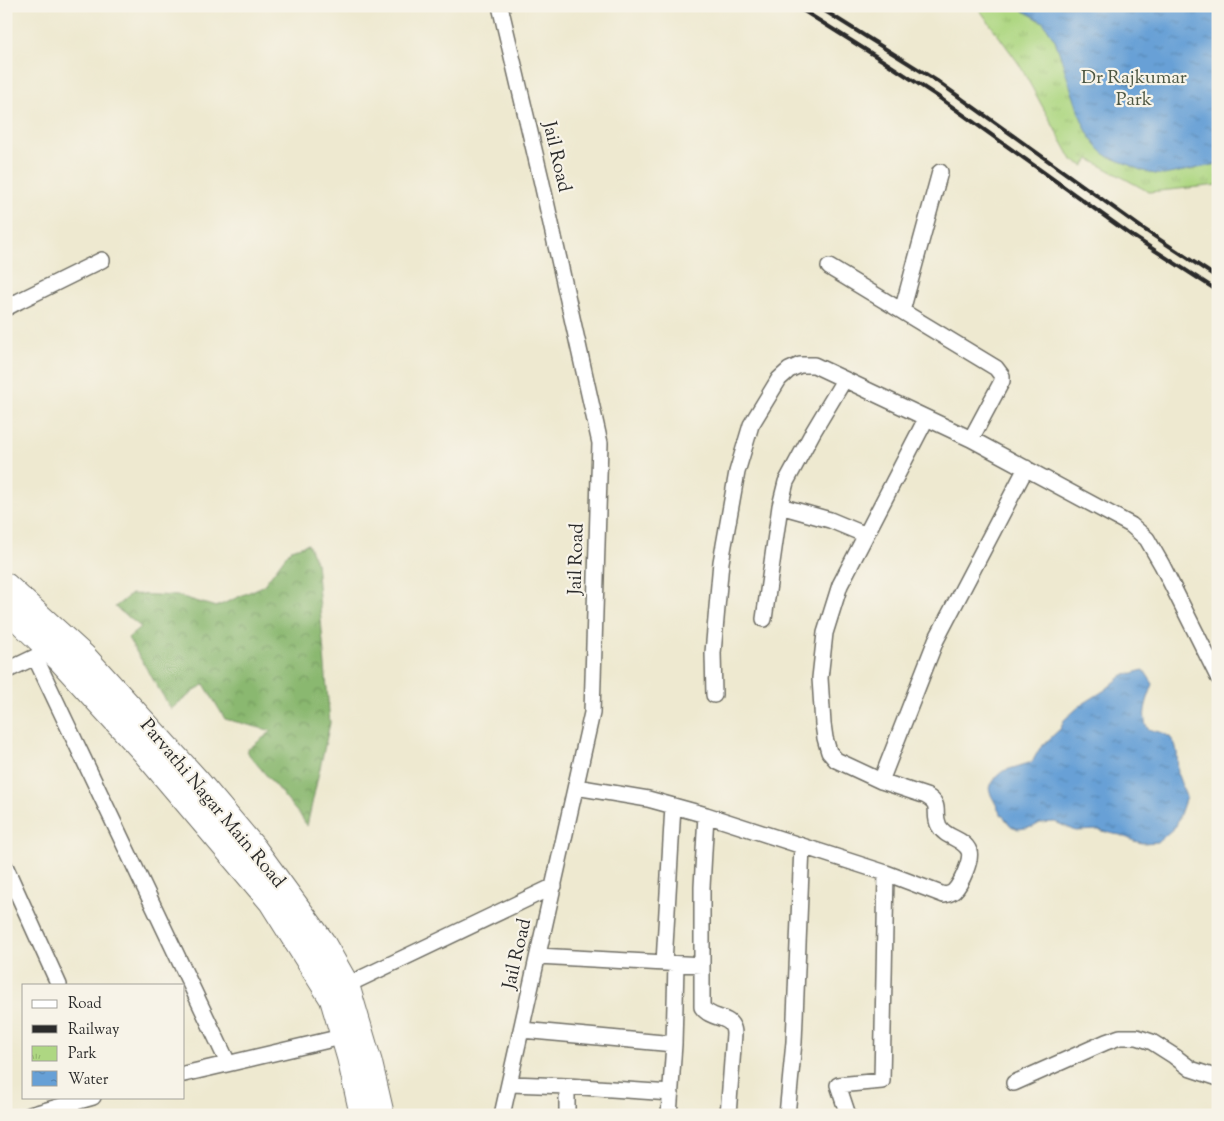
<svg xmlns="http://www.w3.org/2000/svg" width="1224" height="1121" font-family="'Sorts Mill Goudy',serif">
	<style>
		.forest { fill: url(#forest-crowns); stroke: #5a724e }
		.park { fill: url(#park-tufts); stroke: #6c8156 }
		.water { fill: url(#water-ripples); stroke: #496680 }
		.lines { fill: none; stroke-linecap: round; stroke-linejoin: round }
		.minor-casing { stroke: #6f6e65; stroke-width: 18 }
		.primary-casing { stroke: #6f6e65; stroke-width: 26 }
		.minor { stroke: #fff; stroke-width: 15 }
		.primary { stroke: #fff; stroke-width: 24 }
		.rail { stroke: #2b2b2b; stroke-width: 4 }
		.labels { text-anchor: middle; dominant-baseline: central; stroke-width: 4.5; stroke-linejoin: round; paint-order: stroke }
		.park-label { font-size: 19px; fill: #4c5641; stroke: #f7f3e8 }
		.street-label { font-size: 19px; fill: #2b2b2b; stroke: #f7f3e8 }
	</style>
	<defs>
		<pattern id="forest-crowns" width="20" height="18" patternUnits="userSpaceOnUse" patternTransform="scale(1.25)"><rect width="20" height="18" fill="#8ab870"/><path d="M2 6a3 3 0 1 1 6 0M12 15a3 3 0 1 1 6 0" fill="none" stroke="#71965c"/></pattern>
		<pattern id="park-tufts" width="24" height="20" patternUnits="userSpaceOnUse" patternTransform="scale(1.25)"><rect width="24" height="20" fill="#aed782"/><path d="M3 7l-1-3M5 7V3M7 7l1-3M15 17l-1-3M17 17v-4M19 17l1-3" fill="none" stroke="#96b970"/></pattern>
		<pattern id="water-ripples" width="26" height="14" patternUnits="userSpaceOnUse" patternTransform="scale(1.25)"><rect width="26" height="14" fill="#67a0d6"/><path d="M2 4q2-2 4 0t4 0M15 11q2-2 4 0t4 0" fill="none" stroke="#5583ae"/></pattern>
	</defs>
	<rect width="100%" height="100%" fill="#f7f3e8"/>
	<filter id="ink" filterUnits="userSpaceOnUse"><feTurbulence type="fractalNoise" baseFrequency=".02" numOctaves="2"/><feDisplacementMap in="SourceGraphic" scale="10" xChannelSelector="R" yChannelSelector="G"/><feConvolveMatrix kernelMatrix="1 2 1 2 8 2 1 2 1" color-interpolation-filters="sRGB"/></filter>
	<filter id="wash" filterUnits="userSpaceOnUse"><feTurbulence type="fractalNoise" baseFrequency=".0096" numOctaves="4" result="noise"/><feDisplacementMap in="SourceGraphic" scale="20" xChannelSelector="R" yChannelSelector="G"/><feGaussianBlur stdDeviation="1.12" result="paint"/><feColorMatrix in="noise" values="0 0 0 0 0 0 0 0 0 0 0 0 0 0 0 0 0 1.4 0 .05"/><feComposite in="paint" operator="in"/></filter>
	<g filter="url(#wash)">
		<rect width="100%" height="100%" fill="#eee9d0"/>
		<path class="forest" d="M308,544L316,562L330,723L307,826L302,818L246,751L272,731L225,719L204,684L171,709L128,638L141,627L115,607L131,594L179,596L216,607L263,586L291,549Z"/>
		<path class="park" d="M977,6H1218V185L1149,192L1089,159L1084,166L1072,160L1019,64Z"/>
		<path class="water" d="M1015,6H1218V164L1164,175C1150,174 1139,170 1127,164C1117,160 1108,158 1100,150C1085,135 1079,112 1072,92C1066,74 1061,57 1055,40L1043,22Z
			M1144,670L1153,684C1148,699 1140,714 1148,729L1163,733L1170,737L1175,744L1177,752L1178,775L1186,797L1176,826L1158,842L1142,843L1134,841L1121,835L1113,834L1099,830L1076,831L1055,822L1040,823L1033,827L1018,829L1011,826L1001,814L991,795L989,788L997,776L1003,771L1032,762L1040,748L1061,728L1064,720L1081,705L1105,690L1123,675C1131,675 1136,671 1144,670Z"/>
	</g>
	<g filter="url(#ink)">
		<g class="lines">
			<defs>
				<path id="minor" d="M500,6L541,179L600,443L592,713L502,1115
					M829,267L996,368L1002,376V381L971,439
					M6,308L19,301L102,260
					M902,311L940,172
					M780,506L830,520L866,535
					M764,619L780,506L786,482L813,432L844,380
					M35,657L228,1063
					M6,671L35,657L42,652
					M714,695L713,653L721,562L737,472L751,425L779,379L789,370L800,365H814L971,439L1131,525L1147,539L1162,565L1218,677
					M881,781L936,640L1026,468
					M576,787L648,799L706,815L702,887V1007C710,1019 728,1016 732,1026C734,1029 734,1032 734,1034L728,1115
					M706,815L886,873L944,895C948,894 951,894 954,891C961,884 972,860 969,851C964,838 945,838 939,826C932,813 943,805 926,796L881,781L836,760L829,752L825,738L823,724L820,678L825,633L840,585L926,419
					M6,868L59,985
					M538,956L702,965
					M664,963L673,806
					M347,985L554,886
					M522,1030L674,1044L676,964
					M184,1074L350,1035
					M1014,1083L1106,1042L1120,1037H1137L1152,1042L1174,1056L1191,1069L1218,1078
					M510,1084L567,1086L671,1093
					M30,1115L93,1097
					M567,1115V1086
					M669,1115L674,1044
					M787,1115L794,1042L802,846
					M848,1115L838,1085L882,1081L886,873"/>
				<path id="primary" d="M6,585L84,656L196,779L255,849L322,941L347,985L370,1063L382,1115
					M6,608L59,659L144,752L271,902L332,999L349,1057L362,1115"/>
			</defs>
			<use href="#minor" class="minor-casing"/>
			<use href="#primary" class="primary-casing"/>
			<use href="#minor" class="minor"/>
			<use href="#primary" class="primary"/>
			<path class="rail" d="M796,6L885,62L937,96L1131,235L1218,291
				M817,6L937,81L1142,228L1218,278"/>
		</g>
	</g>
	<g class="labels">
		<g class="park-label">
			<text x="1134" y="78">Dr Rajkumar<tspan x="1134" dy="22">Park</tspan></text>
		</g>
		<g class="street-label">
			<text transform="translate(556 157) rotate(77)">Jail Road</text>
			<text transform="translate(577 559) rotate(-88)">Jail Road</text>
			<text transform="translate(212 804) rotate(50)">Parvathi Nagar Main Road</text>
			<text transform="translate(518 954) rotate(-77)">Jail Road</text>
		</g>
	</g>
	<rect width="1224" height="1121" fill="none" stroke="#f7f3e8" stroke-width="25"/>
	<rect x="22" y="984" width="162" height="115" fill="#f7f3e8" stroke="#a5a39c"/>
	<rect x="32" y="1000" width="25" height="8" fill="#ffffff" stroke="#a5a39c"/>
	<text x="68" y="1008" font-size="15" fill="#2b2b2b">Road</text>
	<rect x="32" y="1025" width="25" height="8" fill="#2b2b2b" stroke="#a5a39c"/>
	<text x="68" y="1034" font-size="15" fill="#2b2b2b">Railway</text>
	<rect x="32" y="1046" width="25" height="15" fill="url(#park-tufts)" stroke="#a5a39c"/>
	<text x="68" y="1058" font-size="15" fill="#2b2b2b">Park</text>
	<rect x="32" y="1071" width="25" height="15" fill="url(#water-ripples)" stroke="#a5a39c"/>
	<text x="68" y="1084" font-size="15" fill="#2b2b2b">Water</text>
</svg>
